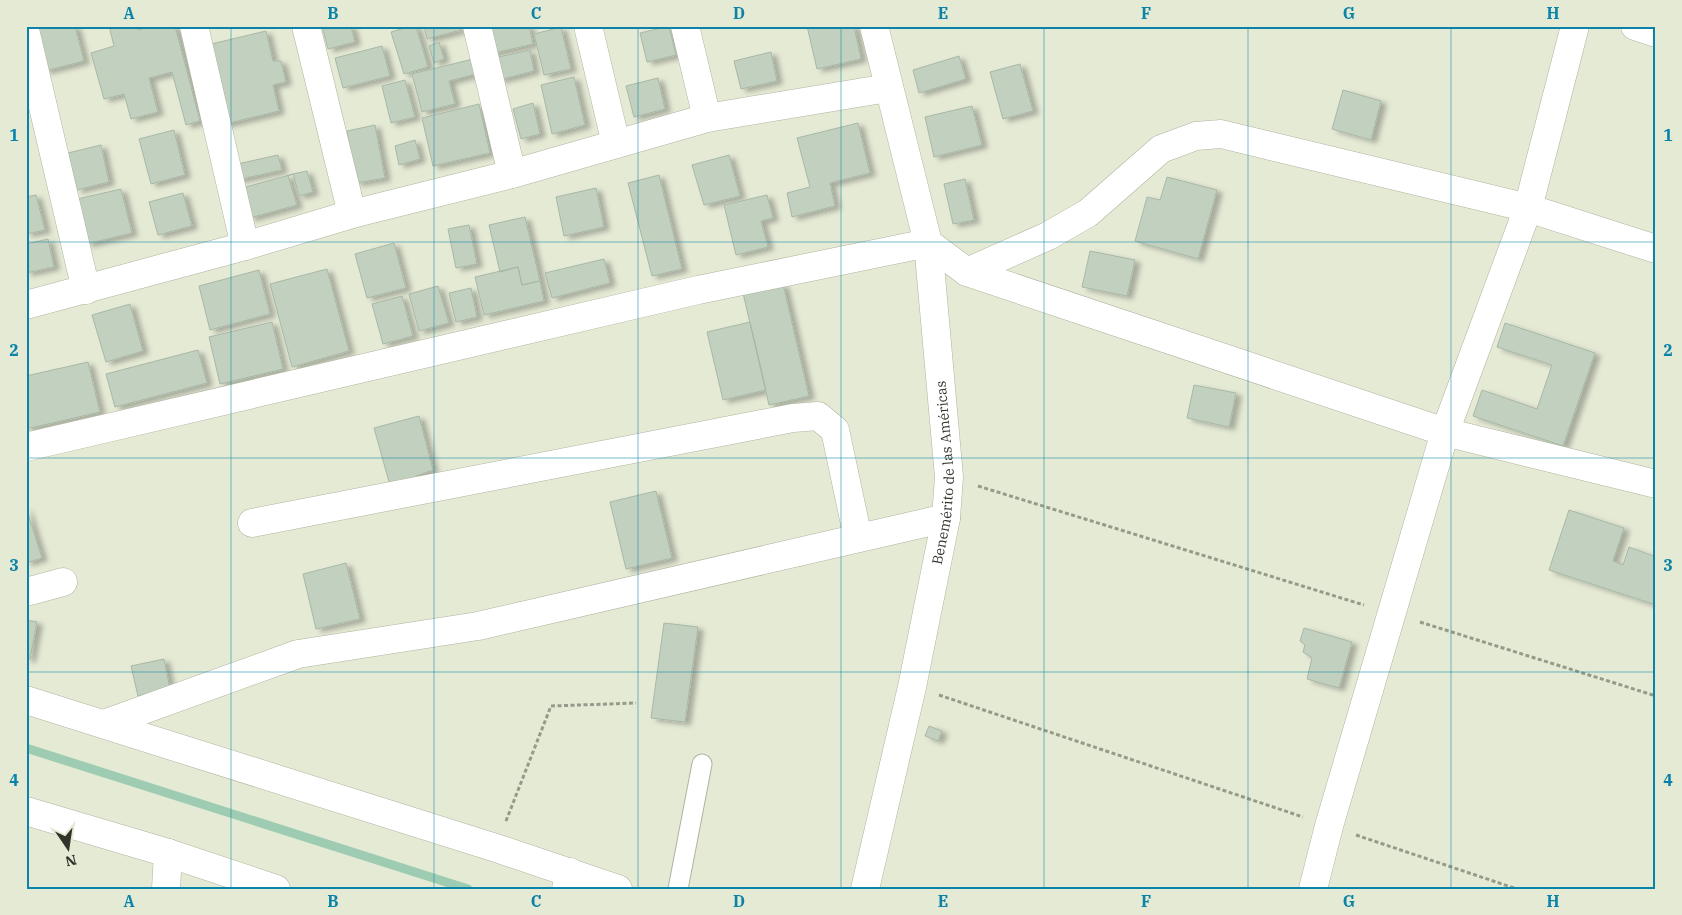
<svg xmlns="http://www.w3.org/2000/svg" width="1682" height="915" font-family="'IBM Plex Serif',serif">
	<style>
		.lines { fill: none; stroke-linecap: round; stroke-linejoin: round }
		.stream { stroke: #9eccb3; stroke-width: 9 }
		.building { fill: #c2d0bf; stroke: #a9b7a6; filter: url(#shadow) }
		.service-casing { stroke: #afb49f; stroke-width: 21 }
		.minor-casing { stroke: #afb49f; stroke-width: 29 }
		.tertiary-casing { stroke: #afb49f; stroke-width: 29 }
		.path { stroke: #969a8a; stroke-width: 3; stroke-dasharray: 4 2.5; stroke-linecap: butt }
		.service { stroke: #fff; stroke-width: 19 }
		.minor { stroke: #fff; stroke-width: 28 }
		.tertiary { stroke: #fff; stroke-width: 28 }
		.grid { fill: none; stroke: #0b83a9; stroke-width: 1; stroke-opacity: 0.55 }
		.labels { text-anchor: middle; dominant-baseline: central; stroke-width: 4; stroke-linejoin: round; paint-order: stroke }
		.street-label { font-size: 14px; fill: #32342c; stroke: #e5ead5 }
		.neatline { fill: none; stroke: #0b83a9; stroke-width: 2 }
		.grid-label { font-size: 16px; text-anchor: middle; font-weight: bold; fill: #0b83a9 }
	</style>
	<defs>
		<filter id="shadow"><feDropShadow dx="5.5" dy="3" stdDeviation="2.5" flood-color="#0004"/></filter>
	</defs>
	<rect width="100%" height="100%" fill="#e5ead5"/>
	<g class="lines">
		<path class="stream" d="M26,748L468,889"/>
	</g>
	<path class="building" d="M33,26H75L84,61L45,71Z
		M109,26H137L138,30L152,26H175L200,121L186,125L172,72L149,78L158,112L131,119L124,94L104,99L91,53L114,46Z
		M322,26H351L355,42L328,49Z
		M411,26H416L428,67L404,74L391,32Z
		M424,26H460L461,30L427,39Z
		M483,26H529L533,44L490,54Z
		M669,26L676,55L647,62L640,33Z
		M807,26H854L861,59L817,69Z
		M561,27L571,69L544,75L534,34Z
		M266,31L273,61H281L286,82L273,85L279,111L221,125L203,46Z
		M439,42L444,59L434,63L429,46Z
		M382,46L390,76L343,88L335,58Z
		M530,50L534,71L499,80L494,58Z
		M771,52L777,81L741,89L734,61Z
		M959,56L966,79L919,93L913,70Z
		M473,59L476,74L449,81L455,104L422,112L412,74Z
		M1020,64L1033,111L1003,119L990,72Z
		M574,77L585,125L552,134L541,85Z
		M658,78L665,109L634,117L626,86Z
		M405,80L415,117L391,123L382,86Z
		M1343,90L1381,101L1371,140L1332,129Z
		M533,103L540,134L521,139L513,109Z
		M479,104L490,153L433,166L422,118Z
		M972,106L982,145L934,157L925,117Z
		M858,123L870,173L830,183L835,206L792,217L787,193L810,187L797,138Z
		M375,125L385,178L356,183L347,131Z
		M174,130L185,175L151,184L139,139Z
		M415,140L420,159L399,165L395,146Z
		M101,145L109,182L77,190L68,153Z
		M278,155L282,170L237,180L233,165Z
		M729,155L740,196L704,205L692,165Z
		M307,171L313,192L299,196L293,174Z
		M293,174L288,176L297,205L250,218L242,188Z
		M659,175L682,269L652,276L628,183Z
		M1167,177L1217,190L1198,259L1135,241L1147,197L1160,200Z
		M965,179L974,220L953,224L944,184Z
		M596,188L604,227L564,236L556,197Z
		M121,189L132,233L87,244L77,199Z
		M183,193L192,226L158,235L149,202Z
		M36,195L45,230L26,234V197Z
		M767,195L773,218L761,221L768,247L736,255L724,205Z
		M525,217L540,281L522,285L518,267L500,272L489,225Z
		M469,225L477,264L456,268L448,229Z
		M48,239L54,267L26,273V244Z
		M394,243L406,288L367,298L355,254Z
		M1090,251L1135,260L1127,296L1082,287Z
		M604,259L610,283L552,298L545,273Z
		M518,267L522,285L540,281L544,301L484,315L475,277Z
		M327,269L349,351L292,367L270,284Z
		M259,270L270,314L210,330L199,286Z
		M783,284L809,396L769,405L743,293Z
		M438,286L449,323L419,331L409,294Z
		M471,288L477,317L456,322L449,293Z
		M402,296L413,336L383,344L372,304Z
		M130,304L143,351L106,362L92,315Z
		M272,322L283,369L220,384L209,337Z
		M750,322L766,390L723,400L707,332Z
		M1505,323L1595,353L1563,446L1473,416L1482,390L1537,409L1552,365L1497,347Z
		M198,350L207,383L115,407L106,374Z
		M88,362L100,412L26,429V376Z
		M1194,385L1236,393L1229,427L1187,418Z
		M419,416L433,470L416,476L417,482L391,489L374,428Z
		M656,491L672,558L626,569L610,502Z
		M26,507L42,558L26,563Z
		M1569,510L1624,528L1613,561L1623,565L1629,547L1656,557V605L1549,570Z
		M346,563L360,619L316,629L303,574Z
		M26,620L37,622L30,659H26Z
		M664,623L698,627L685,722L651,718Z
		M1304,628L1352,642L1339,688L1307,679L1312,658L1303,652L1305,645L1300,641Z
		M164,659L170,689L138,696L131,666Z
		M929,726L942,731L938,741L925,736Z"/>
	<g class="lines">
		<defs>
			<path id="service" d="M678,889L702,764"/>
			<g id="minor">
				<path d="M194,26L245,246"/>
				<path d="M306,26L352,214"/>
				<path d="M477,26L512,174"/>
				<path d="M588,26L616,144"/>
				<path d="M685,26L707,118"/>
				<path d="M1635,26L1656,33"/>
				<path d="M26,34L86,290"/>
				<path d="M967,272L1048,236L1088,213L1161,149L1196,136L1221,134L1528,208L1656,249"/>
				<path d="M26,305L245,246L352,214L512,174L707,118L888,88"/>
				<path d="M26,447L698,290L928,243L967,272L1445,432L1656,484"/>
				<path d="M252,523L793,418L818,416L835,430L858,538"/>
				<path d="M26,592L63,582"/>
				<path d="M104,724L298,654L478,626L946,518"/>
				<path d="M166,889L168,853"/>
				<path d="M566,889L570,872"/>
				<path id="s1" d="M865,889L912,687L946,518L949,477L928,243L874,26"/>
				<path d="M1313,889L1329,826L1445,432L1528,208L1575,26"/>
			</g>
			<path id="tertiary" d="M26,700L496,848L618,889
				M26,811L168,853L276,889"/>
		</defs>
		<use href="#service" class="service-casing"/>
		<use href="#minor" class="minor-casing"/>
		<use href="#tertiary" class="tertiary-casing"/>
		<path class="path" d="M978,486L1364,605
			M1420,622L1656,696
			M939,695L1303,817
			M506,821L551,706L636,703
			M1356,835L1517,889"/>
		<use href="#service" class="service"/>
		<use href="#minor" class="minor"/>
		<use href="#tertiary" class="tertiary"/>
	</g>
	<path class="grid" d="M231,26V889M434,26V889M638,26V889M841,26V889M1044,26V889M1248,26V889M1451,26V889M26,242H1656M26,458H1656M26,672H1656"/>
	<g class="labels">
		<g class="street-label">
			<text stroke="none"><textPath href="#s1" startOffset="425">Benemérito de las Américas</textPath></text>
		</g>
	</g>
	<rect width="1682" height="915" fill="none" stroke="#e5ead5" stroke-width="55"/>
	<g transform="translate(68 848) rotate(167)" stroke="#e5ead5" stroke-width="4" paint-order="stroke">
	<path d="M0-4L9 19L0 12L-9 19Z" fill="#32342c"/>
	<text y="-8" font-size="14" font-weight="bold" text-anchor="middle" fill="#32342c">N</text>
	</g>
	<rect x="28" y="28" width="1626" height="860" class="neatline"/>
	<g class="grid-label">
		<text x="129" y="19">A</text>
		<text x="333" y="19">B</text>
		<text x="536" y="19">C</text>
		<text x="739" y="19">D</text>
		<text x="943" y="19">E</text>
		<text x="1146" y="19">F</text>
		<text x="1349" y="19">G</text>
		<text x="1553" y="19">H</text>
		<text x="14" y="141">1</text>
		<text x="1668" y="141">1</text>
		<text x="14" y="356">2</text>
		<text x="1668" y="356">2</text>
		<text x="14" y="571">3</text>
		<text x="1668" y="571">3</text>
		<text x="14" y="786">4</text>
		<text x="1668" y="786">4</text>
		<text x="129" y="907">A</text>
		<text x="333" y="907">B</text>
		<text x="536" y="907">C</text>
		<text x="739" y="907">D</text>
		<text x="943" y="907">E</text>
		<text x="1146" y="907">F</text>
		<text x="1349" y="907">G</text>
		<text x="1553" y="907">H</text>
	</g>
</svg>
